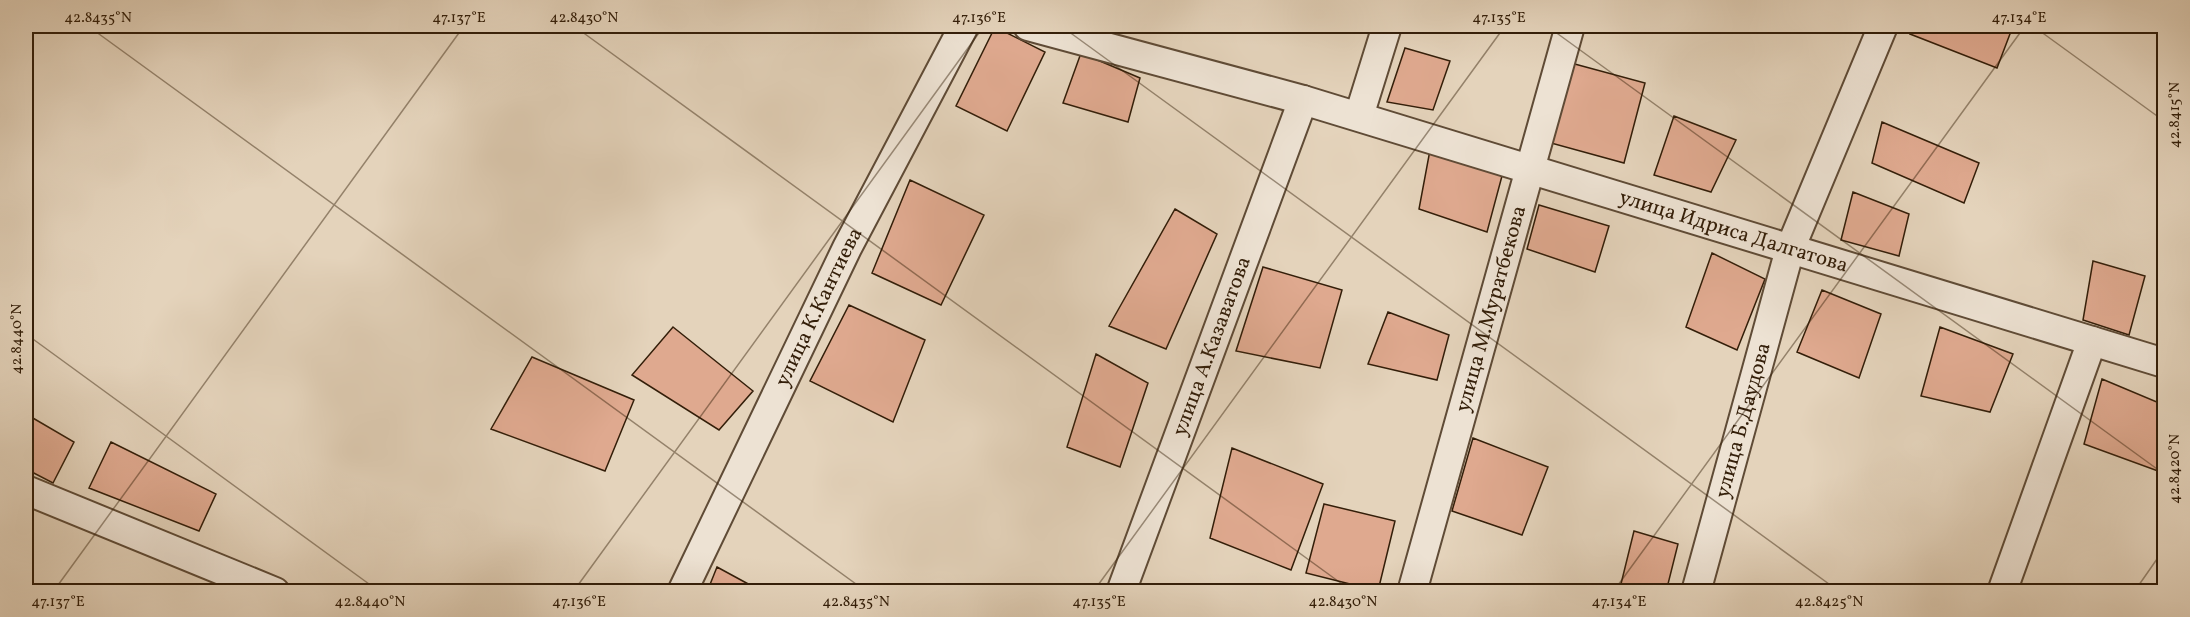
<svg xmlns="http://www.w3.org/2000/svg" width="2190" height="617" font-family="Vollkorn,serif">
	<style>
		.building { fill: #dfa98f; stroke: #331e09; stroke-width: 1.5 }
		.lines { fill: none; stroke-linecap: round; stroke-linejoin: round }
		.minor-casing { stroke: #5f4b36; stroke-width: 32 }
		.minor { stroke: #ede2d3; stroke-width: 28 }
		.ticks { fill: none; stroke: #331e09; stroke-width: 1.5; stroke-opacity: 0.45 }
		.labels { text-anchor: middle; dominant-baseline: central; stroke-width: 5; stroke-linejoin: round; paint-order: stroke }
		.street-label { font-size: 21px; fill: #331e09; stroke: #ede2d3 }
		.neatline { fill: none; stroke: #331e09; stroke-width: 2 }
		.ticks-label { font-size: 15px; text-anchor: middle; fill: #331e09 }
	</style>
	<rect width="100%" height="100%" fill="#e4d3bb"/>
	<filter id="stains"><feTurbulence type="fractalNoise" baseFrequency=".00333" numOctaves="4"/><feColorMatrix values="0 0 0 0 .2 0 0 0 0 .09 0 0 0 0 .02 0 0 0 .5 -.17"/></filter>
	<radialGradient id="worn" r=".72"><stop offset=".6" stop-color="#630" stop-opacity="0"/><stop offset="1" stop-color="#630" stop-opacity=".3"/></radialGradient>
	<path class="building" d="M1914,26H2013L1997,68L1910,34Z
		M995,27L1045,52L1007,131L956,106Z
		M1405,48L1450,61L1433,110L1387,102Z
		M1081,53L1140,78L1128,122L1063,103Z
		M1571,63L1645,83L1624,163L1551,143Z
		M1674,116L1736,140L1711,192L1654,175Z
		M1882,122L1979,163L1964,203L1872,163Z
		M1430,150L1502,176L1487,232L1419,209Z
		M910,180L984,215L941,305L872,273Z
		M1853,192L1909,214L1899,256L1841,240Z
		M1539,205L1609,226L1595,272L1527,249Z
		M1175,209L1217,234L1166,349L1109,326Z
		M1712,253L1765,279L1737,350L1686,327Z
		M2093,261L2145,276L2129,335L2083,320Z
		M1263,267L1342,290L1320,368L1236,351Z
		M1822,290L1881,314L1859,378L1797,352Z
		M849,305L925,340L893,422L810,381Z
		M1388,312L1449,335L1437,380L1368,364Z
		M673,327L753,391L719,430L632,375Z
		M1940,327L2013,354L1990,412L1921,396Z
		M1096,354L1148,383L1120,467L1067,447Z
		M532,357L634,400L605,471L491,429Z
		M2102,379L2164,405V448L2158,471L2084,444Z
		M26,414L74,442L53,483L26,469Z
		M1473,438L1548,467L1522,535L1452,511Z
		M111,442L216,494L199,531L89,488Z
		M1232,448L1323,484L1291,570L1210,538Z
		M1324,504L1395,521L1378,591L1306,573Z
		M1634,531L1678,544L1666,592H1619Z
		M717,567L763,592H707Z"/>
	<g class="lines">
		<defs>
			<g id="minor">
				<path id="s1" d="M1028,26L1303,100L2164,363"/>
				<path d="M1359,116L1387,26"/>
				<path d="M26,490L275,592"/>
				<path id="s2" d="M682,592L847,248L964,26"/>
				<path id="s3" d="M1121,592L1303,100"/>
				<path id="s4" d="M1412,592L1570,26"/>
				<path id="s5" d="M1696,592L1790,249L1883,26"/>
				<path d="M2002,592L2092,341"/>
			</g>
		</defs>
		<use href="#minor" class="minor-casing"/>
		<use href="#minor" class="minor"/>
	</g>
	<path class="ticks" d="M88,26L867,592M574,26L1353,592M1061,26L1840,592M1547,26L2164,474M2033,26L2164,121M26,334L380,592M53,592L464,26M573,592L984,26M1093,592L1505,26M1613,592L2025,26M2134,592L2164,549"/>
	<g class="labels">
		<g class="street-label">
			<text stroke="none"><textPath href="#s1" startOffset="735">улица Идриса Далгатова</textPath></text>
			<text stroke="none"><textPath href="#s2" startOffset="316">улица К.Кантиева</textPath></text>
			<text stroke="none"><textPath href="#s4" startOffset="294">улица М.Муратбекова</textPath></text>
			<text stroke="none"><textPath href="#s3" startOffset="262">улица А.Казаватова</textPath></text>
			<text stroke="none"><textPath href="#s5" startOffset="178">улица Б.Даудова</textPath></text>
		</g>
	</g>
	<rect width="2190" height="617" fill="none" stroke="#e4d3bb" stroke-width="66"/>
	<rect x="33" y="33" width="2124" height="551" class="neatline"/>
	<g class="ticks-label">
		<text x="98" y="22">42.8435°N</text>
		<text x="459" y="22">47.137°E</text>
		<text x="584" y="22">42.8430°N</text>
		<text x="979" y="22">47.136°E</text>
		<text x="1499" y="22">47.135°E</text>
		<text x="2019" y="22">47.134°E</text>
		<text transform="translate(2174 115) rotate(-90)" y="5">42.8415°N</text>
		<text transform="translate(16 339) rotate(-90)" y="5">42.8440°N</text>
		<text transform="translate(2174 469) rotate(-90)" y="5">42.8420°N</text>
		<text x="58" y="606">47.137°E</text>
		<text x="370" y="606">42.8440°N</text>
		<text x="579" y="606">47.136°E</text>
		<text x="856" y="606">42.8435°N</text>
		<text x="1099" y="606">47.135°E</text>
		<text x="1343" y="606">42.8430°N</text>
		<text x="1619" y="606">47.134°E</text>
		<text x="1829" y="606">42.8425°N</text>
	</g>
	<rect width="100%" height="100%" filter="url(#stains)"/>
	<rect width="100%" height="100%" fill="url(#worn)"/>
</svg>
